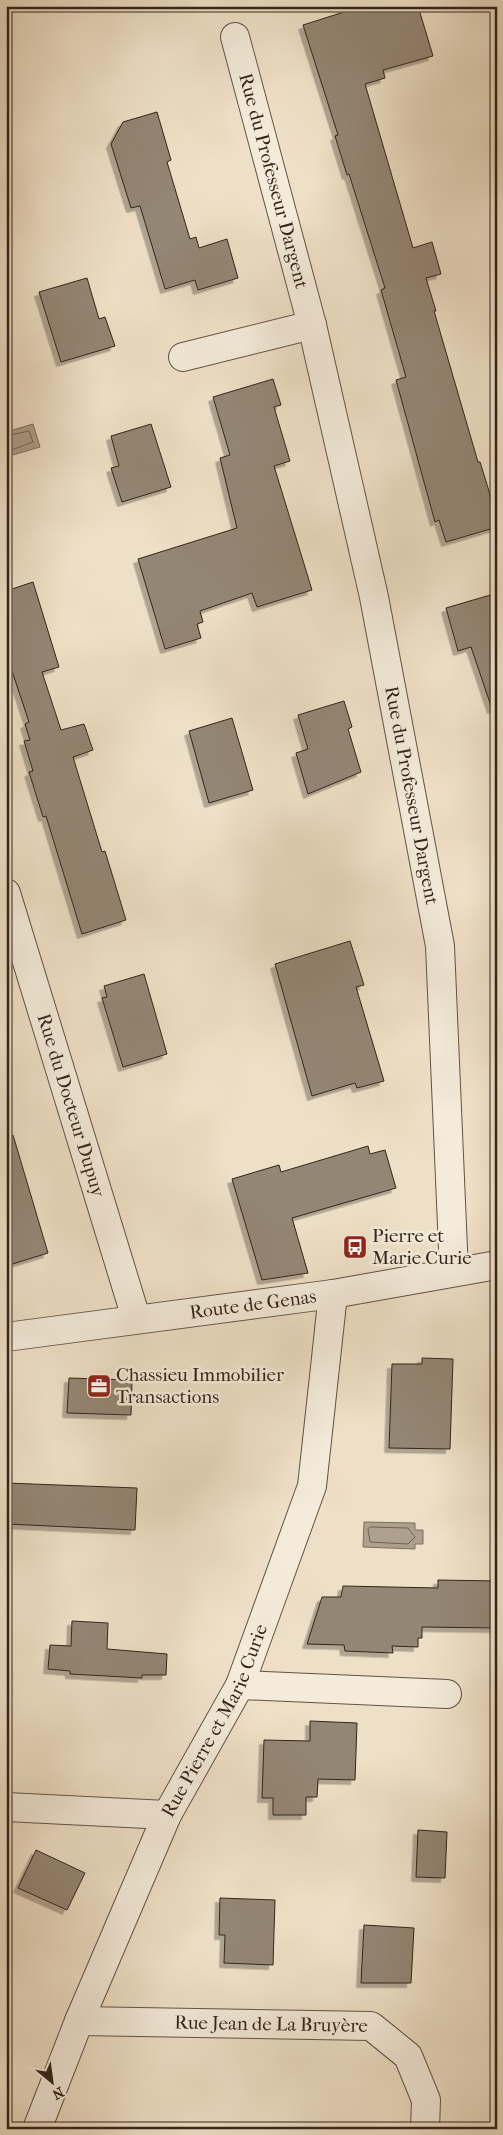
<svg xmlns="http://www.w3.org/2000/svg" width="503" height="2135" font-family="'IM FELL French Canon',serif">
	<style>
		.water { fill: #aea08c; stroke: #7d6e5e }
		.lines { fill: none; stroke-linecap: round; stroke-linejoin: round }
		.shore { stroke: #706253; stroke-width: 1 }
		.building { fill: #948674; stroke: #33241a; filter: url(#shadow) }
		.minor-casing { stroke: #625345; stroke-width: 30 }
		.tertiary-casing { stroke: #625345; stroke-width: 30 }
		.minor { stroke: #f4ebdb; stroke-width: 28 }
		.tertiary { stroke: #f4ebdb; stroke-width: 28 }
		.labels { text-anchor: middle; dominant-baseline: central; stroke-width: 5; stroke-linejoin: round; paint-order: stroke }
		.street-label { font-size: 19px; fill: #33241a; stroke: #f4ebdb }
		.poi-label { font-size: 19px; fill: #33241a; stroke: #f4ebdb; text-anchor: start }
	</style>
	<defs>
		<filter id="shadow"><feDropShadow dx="-4.5" dy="4.5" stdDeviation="0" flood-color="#0004"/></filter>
	</defs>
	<rect width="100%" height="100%" fill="#eee0c7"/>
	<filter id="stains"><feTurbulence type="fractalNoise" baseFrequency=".004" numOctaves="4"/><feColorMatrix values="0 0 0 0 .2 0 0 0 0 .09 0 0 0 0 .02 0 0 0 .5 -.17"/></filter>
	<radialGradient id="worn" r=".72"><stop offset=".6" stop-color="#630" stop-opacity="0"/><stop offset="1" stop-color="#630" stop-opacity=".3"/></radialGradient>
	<path class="water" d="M33,424L40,447L6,457V432Z
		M364,1522L415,1523V1530H423V1544H415V1549L363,1547Z"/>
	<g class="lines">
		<path class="shore" d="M6,436L29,431L33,442L6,452
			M371,1527L408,1528L415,1537L408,1544L370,1542L368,1529Z"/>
	</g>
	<path class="building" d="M363,6H418L433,56L383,70L385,78L365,84L413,248L432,242L441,274L426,278L436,311H434L478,462H480L497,517V527L446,542L439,520L435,522L396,380L406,377L381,290L385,288L349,174L347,175L335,136L338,135L303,25Z
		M157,112L171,160L167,162L190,239L196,237L199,248L227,239L238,278L198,290L195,280L165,289L140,206L131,208L111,144L123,122Z
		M87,278L99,319L105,317L115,346L61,362L39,292Z
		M273,379L281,405L274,407L290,461L274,466L312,590L257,607L252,593L200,611L203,622L197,624L201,638L165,649L138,559L237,528L220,458L230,455L213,397Z
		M151,424L171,487L122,502L111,468L119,466L111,436Z
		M33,582L59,667L42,672L61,730L84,724L93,750L73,757L102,852L105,851L126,920L82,934L46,816L43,817L29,772L33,771L24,741L30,740L25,724L29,722L6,653V591Z
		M497,593V708L492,709L471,647L458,651L446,608Z
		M344,701L352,727L348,729L361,772L308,794L296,753L308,749L298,715Z
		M232,718L253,790L209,803L189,731Z
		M350,941L364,985L356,987L384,1081L357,1088L355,1083L312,1096L275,964Z
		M144,974L167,1054L123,1067L102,998L107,997L104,986Z
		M13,1135L48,1253L6,1266V1136Z
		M368,1146L370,1154L385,1150L396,1188L292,1218L308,1273L262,1280L232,1179L279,1165L281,1172Z
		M422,1358L453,1359L450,1449L389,1448L392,1364H422Z
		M69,1378L132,1380L131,1415L67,1413Z
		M6,1483L137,1488L135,1530L6,1524Z
		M438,1580L497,1581V1628L422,1627V1638H418V1647L392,1646L393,1653L345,1651L344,1645L307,1644L322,1597H341L343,1586L438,1588Z
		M72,1621L108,1623L107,1649L167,1654L166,1675H142V1678L70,1674V1671L48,1669L50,1645L71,1646Z
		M310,1721L357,1723L355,1780L318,1779L317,1797H306V1815H273V1798H262L264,1740L310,1741Z
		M418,1830L447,1832L445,1878L416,1877Z
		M36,1850L85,1873L67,1910L18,1888Z
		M220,1898L275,1900L273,1965L224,1963L225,1935H219Z
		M364,1925L414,1928L411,1983H361Z"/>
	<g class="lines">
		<defs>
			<g id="minor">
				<path id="s1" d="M235,37L312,325L374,597L440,946L454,1272"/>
				<path d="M183,357L312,325"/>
				<path id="s2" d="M6,893L136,1318"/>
				<path d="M240,1685L447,1694"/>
				<path d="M6,1807L167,1815"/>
				<path id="s3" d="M79,2021L371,2026L408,2056L426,2100L425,2129"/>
				<path id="s4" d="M37,2129L79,2021L167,1815L240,1685L312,1486L333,1294"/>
			</g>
			<g id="tertiary">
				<path id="s5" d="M6,1337L333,1294L497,1265"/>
			</g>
		</defs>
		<use href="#minor" class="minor-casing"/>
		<use href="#tertiary" class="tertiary-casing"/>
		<use href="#minor" class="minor"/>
		<use href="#tertiary" class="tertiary"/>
	</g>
	<defs>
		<symbol id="bus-square" viewBox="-11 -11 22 22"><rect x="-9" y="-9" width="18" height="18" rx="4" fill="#8f2418" stroke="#f4ebdb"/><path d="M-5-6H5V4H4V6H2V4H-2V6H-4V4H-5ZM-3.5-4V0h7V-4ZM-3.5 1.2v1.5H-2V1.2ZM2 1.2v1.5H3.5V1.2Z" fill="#fff"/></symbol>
		<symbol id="office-square" viewBox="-11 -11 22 22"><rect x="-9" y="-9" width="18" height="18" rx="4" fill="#8f2418" stroke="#f4ebdb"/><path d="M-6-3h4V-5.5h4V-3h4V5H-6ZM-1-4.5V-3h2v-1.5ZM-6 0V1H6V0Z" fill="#fff"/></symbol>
	</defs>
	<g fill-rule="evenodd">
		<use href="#bus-square" x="341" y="1233" width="28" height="28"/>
		<use href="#office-square" x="85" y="1372" width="28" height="28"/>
	</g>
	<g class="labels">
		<g class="street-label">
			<text stroke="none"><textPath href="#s1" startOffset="149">Rue du Professeur Dargent</textPath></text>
			<text stroke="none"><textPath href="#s1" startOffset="779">Rue du Professeur Dargent</textPath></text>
			<text stroke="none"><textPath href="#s2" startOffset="222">Rue du Docteur Dupuy</textPath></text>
			<text stroke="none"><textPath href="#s5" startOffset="249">Route de Genas</textPath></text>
			<text stroke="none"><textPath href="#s4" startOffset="446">Rue Pierre et Marie Curie</textPath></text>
			<text stroke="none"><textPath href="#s3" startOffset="192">Rue Jean de La Bruyère</textPath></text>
		</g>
		<g class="poi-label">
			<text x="372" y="1236">Pierre et<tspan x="372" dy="22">Marie Curie</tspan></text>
			<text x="116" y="1375">Chassieu Immobilier<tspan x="116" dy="22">Transactions</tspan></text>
		</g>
	</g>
	<rect width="503" height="2135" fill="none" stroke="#eee0c7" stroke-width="25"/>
	<rect x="8" y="8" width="488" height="2120" fill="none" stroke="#33241a" stroke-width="2.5"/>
	<rect x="12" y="12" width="478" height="2110" fill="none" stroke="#33241a"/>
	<g transform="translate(52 2082) rotate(151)" stroke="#f4ebdb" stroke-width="4" paint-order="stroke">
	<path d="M0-4L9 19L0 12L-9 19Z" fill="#33241a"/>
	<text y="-8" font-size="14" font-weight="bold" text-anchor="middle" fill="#33241a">N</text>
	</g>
	<rect width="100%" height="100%" filter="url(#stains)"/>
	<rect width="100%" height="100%" fill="url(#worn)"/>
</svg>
